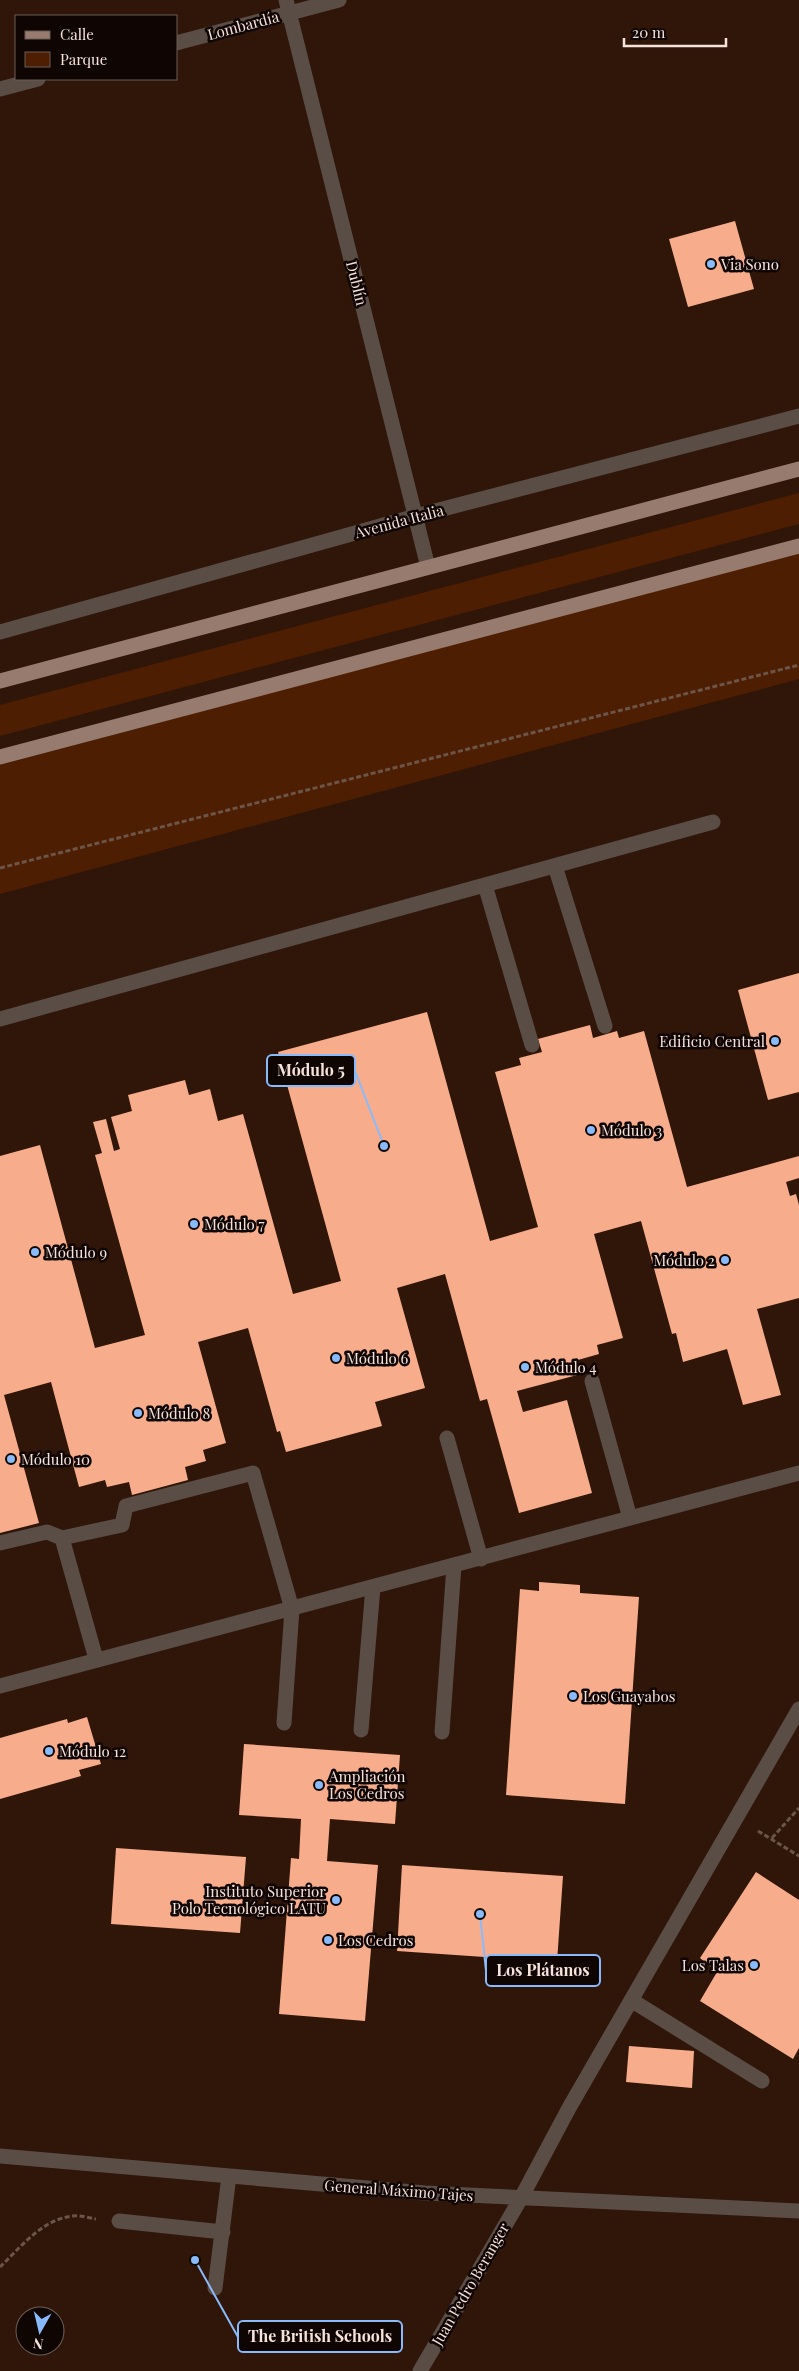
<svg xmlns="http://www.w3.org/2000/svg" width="799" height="2371" font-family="'Playfair Display',serif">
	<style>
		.green { fill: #4e1e03 }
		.building { fill: #f7ad8c }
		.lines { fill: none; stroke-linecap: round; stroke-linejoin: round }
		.path { stroke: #6b5448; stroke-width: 3; stroke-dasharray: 5 2.5; stroke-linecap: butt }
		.minor { stroke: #5a4d46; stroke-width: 15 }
		.major { stroke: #977b6f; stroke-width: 15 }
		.poi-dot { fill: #88bafc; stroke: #0f0502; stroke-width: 2 }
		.labels { text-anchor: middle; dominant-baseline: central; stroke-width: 5; stroke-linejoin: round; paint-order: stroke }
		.street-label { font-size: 15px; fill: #f5e2da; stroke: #0f0502 }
		.poi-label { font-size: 15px; fill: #f5e2da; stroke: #0f0502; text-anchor: start }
		.leader { fill: none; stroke: #88bafc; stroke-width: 2 }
		.callout-dot { fill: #88bafc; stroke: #0f0502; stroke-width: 2 }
		.callout { fill: #0f0502; stroke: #88bafc; stroke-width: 2 }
		.callout-label { font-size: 16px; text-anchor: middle; font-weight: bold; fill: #f5e2da }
	</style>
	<rect width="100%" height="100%" fill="#2f1609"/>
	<path class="green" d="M799,493V524L0,736V705Z
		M799,552V679L0,894V765Z"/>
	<path class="building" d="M735,221L754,289L688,307L669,239Z
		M799,973V1092L768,1100L738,990Z
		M427,1012L490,1241L538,1227L495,1072L521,1065L519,1058L542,1052L538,1039L590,1025L593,1038L617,1031L619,1038L644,1031L687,1187L799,1156V1178L786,1182L790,1196L796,1194L799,1205V1298L757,1309L781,1395L743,1405L727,1349L683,1362L676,1333L672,1334L641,1221L594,1234L623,1338L597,1345L599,1354L578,1360L581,1374L517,1391L523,1412L567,1400L592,1493L519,1513L487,1399L480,1401L445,1274L397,1288L425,1388L375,1402L382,1426L286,1452L280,1431L277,1432L248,1328L198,1342L226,1443L203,1450L206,1461L185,1467L188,1480L132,1495L129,1482L107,1487L105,1480L79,1487L51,1382L4,1395L39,1523L0,1533V1156L40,1145L95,1348L145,1335L95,1155L102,1153L93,1122L106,1119L114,1151L120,1149L111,1117L132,1111L128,1095L185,1080L189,1095L210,1089L218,1121L243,1114L293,1294L341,1281L278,1052Z
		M539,1582L580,1585V1593L639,1597L625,1804L506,1795L520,1589L539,1591Z
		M87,1717L101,1764L79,1770L81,1776L0,1799V1738L67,1719L68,1723Z
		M244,1744L400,1755L395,1824L330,1819L327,1861L378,1865L365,2021L279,2014L291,1858L299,1859L301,1819L239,1815Z
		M116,1848L246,1857L240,1933L111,1924Z
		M402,1865L563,1876L557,1962L397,1951Z
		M756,1872L799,1900V2048L793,2059L700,2001L717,1972L700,1958Z
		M629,2046L694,2051L692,2088L626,2082Z"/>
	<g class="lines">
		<path class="path" d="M0,868L799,665
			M758,1831L799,1856
			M772,1838L799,1808
			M0,2267C20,2248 42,2219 73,2216C80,2215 89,2218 96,2219"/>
		<path class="minor" d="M286,0L428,567
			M176,43L339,0
			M0,89L38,79
			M0,632L416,516L799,416
			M555,866L605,1026
			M485,885L532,1045
			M0,1019L713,822
			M592,1381L630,1518
			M447,1438L481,1559
			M62,1538L122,1525L126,1506L253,1473L292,1609L284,1723
			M0,1543L47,1532L62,1538L96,1659
			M0,1686L799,1473
			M361,1730L373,1587
			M442,1732L454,1566
			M631,2000L762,2081
			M0,2156L425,2193L799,2211
			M119,2221L223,2232
			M215,2288L229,2176
			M420,2371L521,2198L569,2108L799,1709"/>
		<path class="major" d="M0,681L799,469
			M0,757L799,546"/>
	</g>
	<g class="poi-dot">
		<circle cx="711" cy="264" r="5"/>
		<circle cx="775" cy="1041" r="5"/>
		<circle cx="591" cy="1130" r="5"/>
		<circle cx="194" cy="1224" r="5"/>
		<circle cx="35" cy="1252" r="5"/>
		<circle cx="725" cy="1260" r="5"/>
		<circle cx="336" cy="1358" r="5"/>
		<circle cx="525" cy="1367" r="5"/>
		<circle cx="138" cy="1413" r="5"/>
		<circle cx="11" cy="1459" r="5"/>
		<circle cx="573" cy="1696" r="5"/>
		<circle cx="49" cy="1751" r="5"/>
		<circle cx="319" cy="1785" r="5"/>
		<circle cx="336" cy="1900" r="5"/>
		<circle cx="328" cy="1940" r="5"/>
		<circle cx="754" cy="1965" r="5"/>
	</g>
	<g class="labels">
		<g class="street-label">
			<text transform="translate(243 25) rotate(-15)">Lombardía</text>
			<text transform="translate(357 283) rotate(76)">Dublín</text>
			<text transform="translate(399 521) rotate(-15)">Avenida Italia</text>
			<text transform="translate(399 2190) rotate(4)">General Máximo Tajes</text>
			<text transform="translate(470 2284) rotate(-60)">Juan Pedro Beranger</text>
		</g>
		<g class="poi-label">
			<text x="721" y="264">Via Sono</text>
			<text x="765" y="1041" text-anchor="end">Edificio Central</text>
			<text x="601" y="1130">Módulo 3</text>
			<text x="204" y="1224">Módulo 7</text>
			<text x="45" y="1252">Módulo 9</text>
			<text x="715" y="1260" text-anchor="end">Módulo 2</text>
			<text x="346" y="1358">Módulo 6</text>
			<text x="535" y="1367">Módulo 4</text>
			<text x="148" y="1413">Módulo 8</text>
			<text x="21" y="1459">Módulo 10</text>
			<text x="583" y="1696">Los Guayabos</text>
			<text x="59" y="1751">Módulo 12</text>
			<text x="329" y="1776">Ampliación<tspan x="329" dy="17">Los Cedros</tspan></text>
			<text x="326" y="1891" text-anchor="end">Instituto Superior<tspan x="326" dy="17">Polo Tecnológico LATU</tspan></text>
			<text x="338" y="1940">Los Cedros</text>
			<text x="744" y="1965" text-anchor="end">Los Talas</text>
		</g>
	</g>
	<path class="leader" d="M384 1146L355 1071M480 1914L486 1971M195 2260L238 2337"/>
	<g class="callout-dot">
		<circle cx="384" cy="1146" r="5"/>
		<circle cx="480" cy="1914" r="5"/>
		<circle cx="195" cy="2260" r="5"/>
	</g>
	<g class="callout">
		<rect x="267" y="1055" width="88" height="31" rx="5"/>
		<rect x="486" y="1955" width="114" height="31" rx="5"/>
		<rect x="238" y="2321" width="164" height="31" rx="5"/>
	</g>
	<g class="callout-label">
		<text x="311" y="1076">Módulo 5</text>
		<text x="543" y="1976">Los Plátanos</text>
		<text x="320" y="2342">The British Schools</text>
	</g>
	<rect x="15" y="15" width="162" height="65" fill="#0f0502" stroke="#6b5d58"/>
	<rect x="25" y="31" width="25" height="8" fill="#977b6f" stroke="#6b5d58"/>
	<text x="60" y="40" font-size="15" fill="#f5e2da">Calle</text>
	<rect x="25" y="52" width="25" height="15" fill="#4e1e03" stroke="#6b5d58"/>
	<text x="60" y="65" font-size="15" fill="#f5e2da">Parque</text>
	<g transform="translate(40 2331) rotate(188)"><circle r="24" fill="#0f0502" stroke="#6b5d58"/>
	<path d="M0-4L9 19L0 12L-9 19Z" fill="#88bafc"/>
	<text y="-8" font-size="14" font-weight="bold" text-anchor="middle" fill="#f5e2da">N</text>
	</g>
	<path d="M624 38v8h102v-8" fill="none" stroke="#f5e2da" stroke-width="2.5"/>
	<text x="632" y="38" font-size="15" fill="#f5e2da" stroke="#0f0502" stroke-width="4" paint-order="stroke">20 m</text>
</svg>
